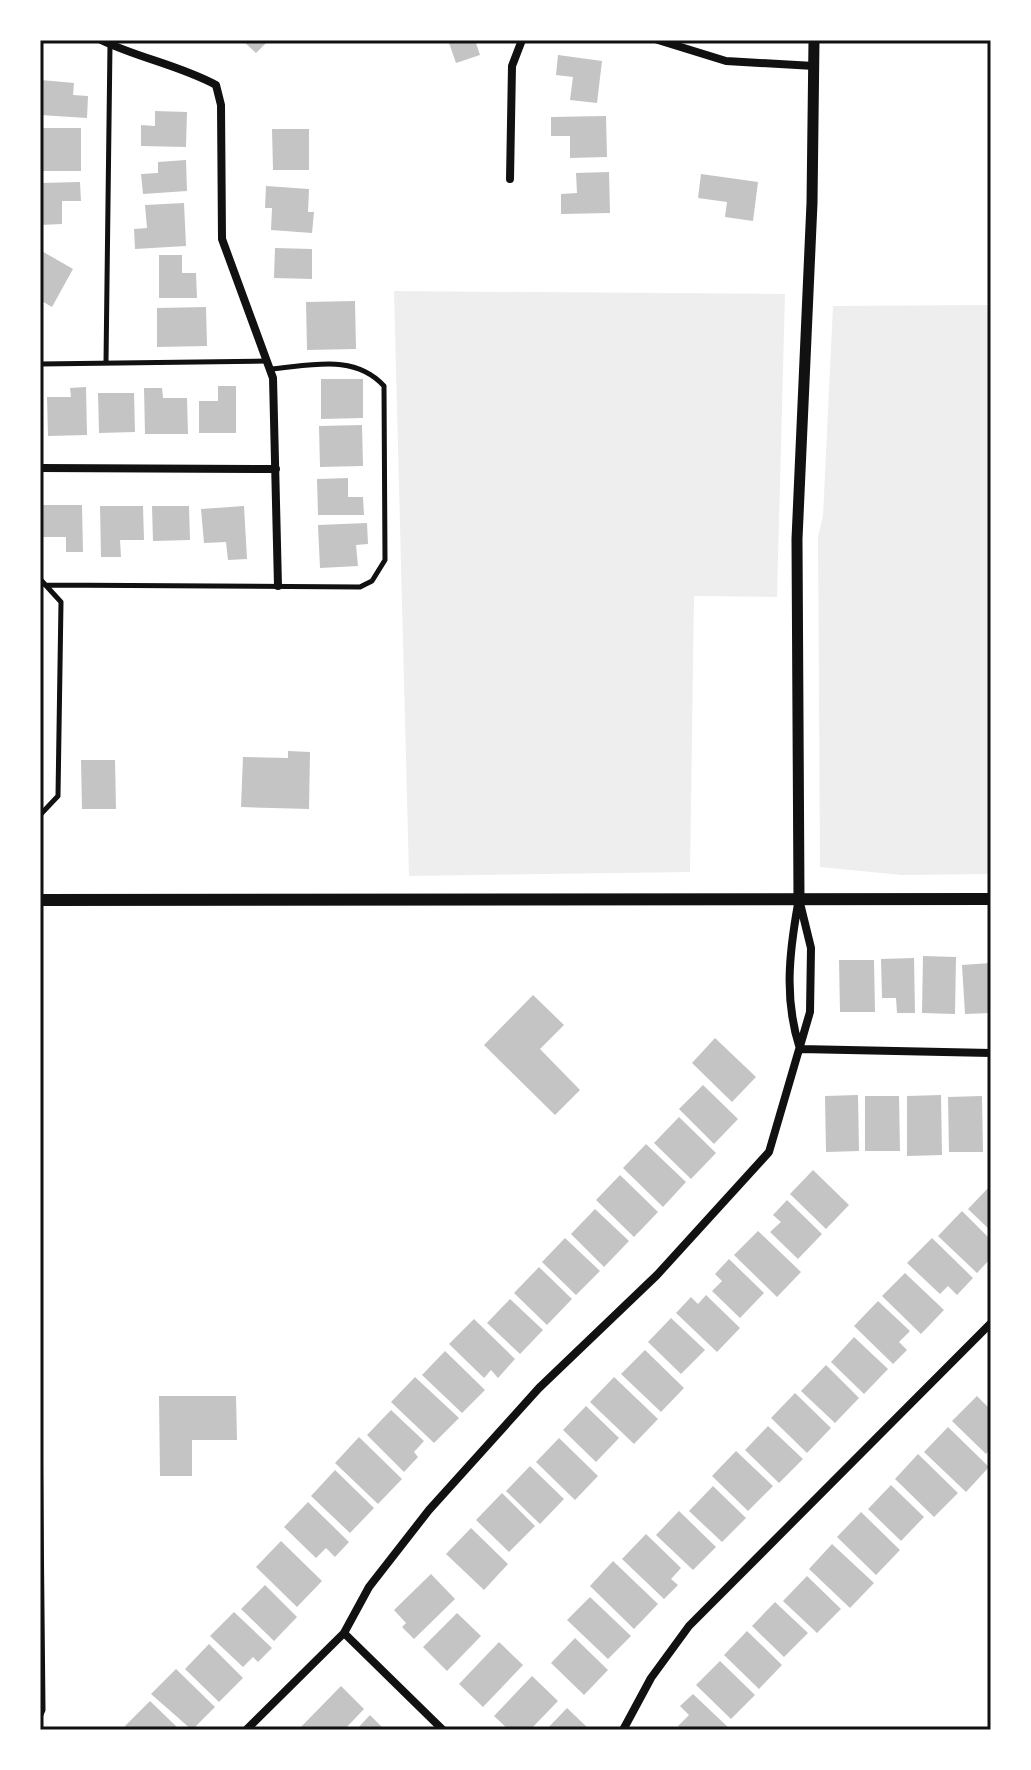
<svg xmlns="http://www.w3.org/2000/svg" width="1031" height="1770" font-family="Overpass,sans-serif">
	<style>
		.green { fill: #eee }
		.building { fill: #c4c4c4 }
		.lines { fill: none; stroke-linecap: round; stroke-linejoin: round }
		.service { stroke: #111; stroke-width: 5 }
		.minor { stroke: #111; stroke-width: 8 }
		.tertiary { stroke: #111; stroke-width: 11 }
		.secondary { stroke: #111; stroke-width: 12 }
		.neatline { fill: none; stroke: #111; stroke-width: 3 }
	</style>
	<rect width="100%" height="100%" fill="#fff"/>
	<path class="green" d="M394,291L785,294L777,597L694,596L690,872L409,876Z
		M991,305V874L902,875L820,867L818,537L823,516L833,306Z"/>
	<path class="building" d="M242,40H269L256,53Z
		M448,40H475L480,55L456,63Z
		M558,55L602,61L597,103L570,100L573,77L556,75Z
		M41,80L74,83L73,95L88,96L87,118L40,115Z
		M155,111L187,112L186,147L141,146V125L155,126Z
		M606,116L607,157L570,158V136H551V117Z
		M40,128H81V171H40Z
		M272,129H309V170H273Z
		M186,160L187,191L143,194L141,174L158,173V162Z
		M609,172L610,213L561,214V194L577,193L576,173Z
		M701,174L758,182L753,221L725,217L727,202L698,198Z
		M80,182L81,201H62V224L40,225V183Z
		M266,186L309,189L308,212H314L312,233L271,230L272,208H265Z
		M184,203L186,246L135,249L134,229L147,228L145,205Z
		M275,248L312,249V279L274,278Z
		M40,250L73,269L52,307L40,300Z
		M159,255H182V273H196L197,298H159Z
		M355,301L356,349L307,350L306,302Z
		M206,307L207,346L157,347V308Z
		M321,379H363V418L321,419Z
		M218,386H236V433H199V401H218Z
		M86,387L87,435L48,436L47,397H71L70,388Z
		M144,388H162L163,398H187L188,434H145Z
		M98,393H134L135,432L99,433Z
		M362,425L363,466L320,467L319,426Z
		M348,478V497H363L364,515H318L317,479Z
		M40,505H82L83,552H66V537H40Z
		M100,506H143L144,540H120L121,557H101Z
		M152,506H189L190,540L153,541Z
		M244,506L247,559L228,560L226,542L204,543L201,509Z
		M367,523L368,544L356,545L358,566L320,568L318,525Z
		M288,751L310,752L309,809L241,807L243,757L288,758Z
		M81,760H115L116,809H82Z
		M923,956L956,957L955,1014L922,1013Z
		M914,958L915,1013H897L896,998H882L881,959Z
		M839,960H874L875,1012H840Z
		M991,963V1013L965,1014L962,965Z
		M533,995L564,1025L540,1049L580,1090L555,1115L484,1045Z
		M715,1038L756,1077L732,1102L692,1063Z
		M703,1085L738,1119L714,1144L679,1109Z
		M858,1095L859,1151L826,1152L825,1096Z
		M941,1095L942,1155L907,1156V1096Z
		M865,1096H899L900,1151H865Z
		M982,1096L983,1152H949L948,1097Z
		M679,1117L716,1153L691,1179L654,1143Z
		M646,1144L686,1182L663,1207L623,1168Z
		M813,1170L849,1205L826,1229L790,1194Z
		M620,1175L658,1212L634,1237L596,1200Z
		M991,1185V1231L968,1209Z
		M787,1200L822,1234L798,1259L770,1232L781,1222L773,1215Z
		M595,1209L629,1241L604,1267L571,1234Z
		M962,1211L991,1240V1258L977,1273L938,1236Z
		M758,1231L801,1272L777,1297L734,1255Z
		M565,1238L600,1271L576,1295L542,1262Z
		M932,1238L973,1278L957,1295L948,1286L940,1294L907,1263Z
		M729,1259L764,1293L740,1318L712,1291L722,1281L715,1274Z
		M539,1267L572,1299L547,1325L514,1293Z
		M905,1273L944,1310L921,1334L882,1296Z
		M706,1295L740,1328L717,1352L676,1313L691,1297L698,1304Z
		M510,1299L543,1330L520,1354L487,1323Z
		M878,1301L910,1331L899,1342L907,1350L893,1364L854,1326Z
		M671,1318L705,1350L681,1374L648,1342Z
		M474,1319L515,1359L498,1378L491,1370L484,1378L449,1344Z
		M854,1337L888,1369L864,1394L831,1362Z
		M645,1350L684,1388L661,1412L621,1374Z
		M445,1351L485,1390L462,1413L422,1375Z
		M826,1365L859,1398L835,1423L801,1391Z
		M415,1377L459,1418L434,1443L391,1402Z
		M614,1377L658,1419L634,1444L590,1402Z
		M795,1393L831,1428L807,1453L771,1418Z
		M159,1396H236L237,1440H192V1476H160Z
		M977,1396L991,1410V1448L986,1454L952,1421Z
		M586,1406L619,1438L596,1462L563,1430Z
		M391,1410L424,1441L414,1452L418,1457L404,1472L367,1435Z
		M768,1426L803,1459L779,1483L745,1450Z
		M948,1427L989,1467L966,1492L924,1452Z
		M359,1437L402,1479L378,1504L335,1463Z
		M559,1438L598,1476L575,1500L536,1462Z
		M736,1451L773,1486L748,1511L712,1476Z
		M918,1454L958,1493L934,1517L895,1479Z
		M530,1466L564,1499L540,1524L506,1491Z
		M335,1470L374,1508L350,1533L311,1496Z
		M891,1485L924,1517L901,1541L868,1509Z
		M713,1486L746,1518L722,1542L689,1511Z
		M502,1493L535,1526L509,1552L476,1520Z
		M308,1502L349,1542L335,1557L326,1548L316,1558L284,1527Z
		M679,1511L716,1547L693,1570L656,1535Z
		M861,1512L900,1550L876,1575L837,1537Z
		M471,1528L508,1564L484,1590L446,1554Z
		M646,1534L681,1568L671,1579L678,1585L664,1599L622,1559Z
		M281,1541L322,1581L297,1607L256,1567Z
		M832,1544L874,1583L850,1608L809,1569Z
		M613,1561L658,1604L634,1629L590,1586Z
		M431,1574L455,1599L414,1639L402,1627L406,1623L394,1610Z
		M807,1576L841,1609L817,1633L783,1601Z
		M265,1585L297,1617L274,1641L241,1609Z
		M590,1597L631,1636L608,1659L567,1620Z
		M775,1602L808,1633L784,1657L752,1626Z
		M234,1612L272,1648L258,1662L253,1657L243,1667L210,1636Z
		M457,1613L481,1636L447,1671L423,1647Z
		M747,1631L782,1665L759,1689L724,1655Z
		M575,1638L608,1670L584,1695L551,1663Z
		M499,1642L523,1665L483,1707L459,1684Z
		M209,1644L243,1678L219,1702L185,1669Z
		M720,1661L755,1695L731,1719L696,1685Z
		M176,1669L215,1707L192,1730L151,1694Z
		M532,1676L558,1701L530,1730H509L494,1716Z
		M341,1686L364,1709L344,1730H298Z
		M693,1694L731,1730H681L678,1726L689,1715L680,1706Z
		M150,1701L180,1730H129L125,1726Z
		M567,1708L590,1730H546Z
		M370,1715L385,1730H356Z"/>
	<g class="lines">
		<path class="service" d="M106,362L110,44
			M40,364L267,361
			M40,579L61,602L58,796L40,815
			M45,585L360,587L372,581L385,560L384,386C354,353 310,366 270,369
			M40,1415L43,1710L40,1717"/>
		<path class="minor" d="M101,40C138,58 179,65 216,85L221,105L222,239L273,378L278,586
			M658,40L726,61L814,66
			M510,179L512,66L522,40
			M40,468L276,469
			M798,904C789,954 784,1000 800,1049
			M800,1049L991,1053
			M344,1633L443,1730
			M246,1730L344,1633L369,1587L429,1510L539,1388L657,1275L769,1152L810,1012L811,948L799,899
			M623,1730L651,1678L689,1626L991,1323"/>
		<path class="tertiary" d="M799,899L797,539L812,203L814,40"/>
		<path class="secondary" d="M40,900L991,899"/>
	</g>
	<rect width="1031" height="1770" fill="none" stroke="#ffffff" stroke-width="84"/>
	<rect x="42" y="42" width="947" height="1686" class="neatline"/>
</svg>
